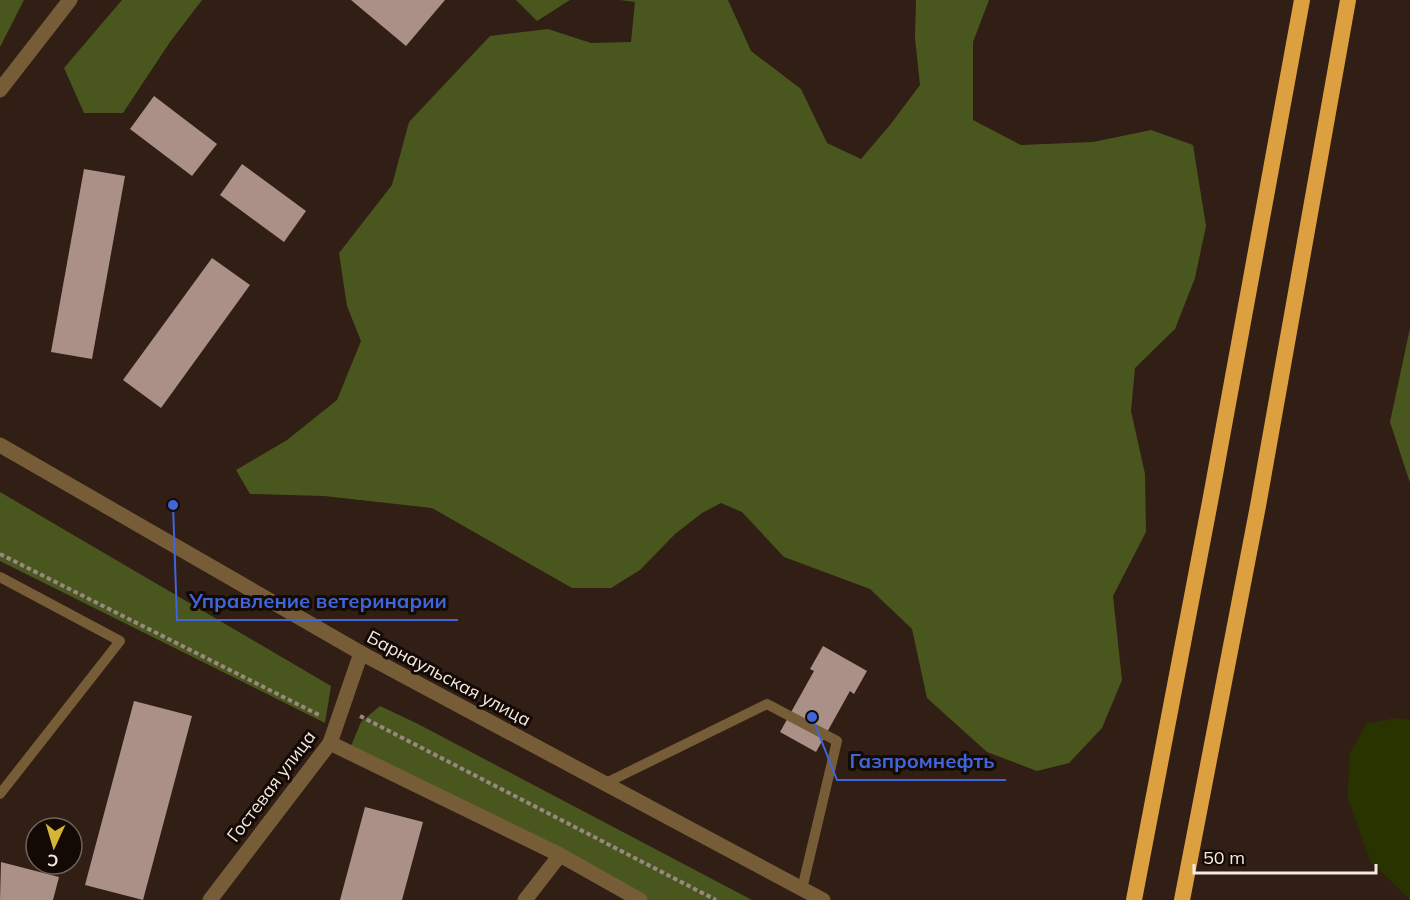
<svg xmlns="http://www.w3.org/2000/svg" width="1410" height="900" font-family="Mulish,sans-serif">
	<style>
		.green { fill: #283300 }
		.forest { fill: #49571f }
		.building { fill: #ab9087 }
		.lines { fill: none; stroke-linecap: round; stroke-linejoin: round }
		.path { stroke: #98887f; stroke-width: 4; stroke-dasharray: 4.5 3; stroke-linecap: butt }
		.service { stroke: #775d37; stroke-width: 10 }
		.minor { stroke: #775d37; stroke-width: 15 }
		.tertiary { stroke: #775d37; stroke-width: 15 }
		.trunk { stroke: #dca040; stroke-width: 16 }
		.labels { text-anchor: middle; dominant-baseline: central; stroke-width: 6; stroke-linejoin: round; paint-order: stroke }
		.street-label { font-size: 18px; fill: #f6e9e2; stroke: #130a06 }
		.leader { fill: none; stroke: #3e65da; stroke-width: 2 }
		.callout-dot { fill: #3e65da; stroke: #130a06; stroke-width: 2 }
		.callout-label { font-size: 20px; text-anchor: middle; font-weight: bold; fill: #3e65da; stroke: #130a06; stroke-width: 6; stroke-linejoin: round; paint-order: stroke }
	</style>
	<rect width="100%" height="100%" fill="#311e14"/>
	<path class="green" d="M1395,718L1410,720V900L1370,861L1348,799L1349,755L1366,724Z"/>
	<path class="forest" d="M0,0H24L0,47Z
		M122,0H202L170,42L123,113H84L64,68Z
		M516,0H570L537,21Z
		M620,0H728L751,51L801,89L827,143L861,159L890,125L920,85L915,38L916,0H989L973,42V120L1021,145L1093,142L1151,130L1193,145L1206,226L1195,278L1175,329L1135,368L1131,411L1145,474L1146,532L1113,596L1122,680L1102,728L1069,763L1037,771L987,752L927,698L912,629L870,589L784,557L742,512L721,503L702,513L675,534L640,570L611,588H572L432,508L324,496L250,494L236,470L287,440L337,400L361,341L347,306L339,253L392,185L409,122L490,36L548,29L591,43L631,42L635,2Z
		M1410,328V483L1390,422Z
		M0,492L331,686L325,723L0,561Z
		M380,706L418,724L752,900H648L502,819L351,746L361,722Z"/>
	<path class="building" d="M351,0H445L406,46Z
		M154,96L217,144L192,176L130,129Z
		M242,164L306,211L284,242L220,195Z
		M84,169L125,176L92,359L51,352Z
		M212,258L250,285L161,408L123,380Z
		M823,646L867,671L854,694L850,691L816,752L780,732L814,671L810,669Z
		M134,701L192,716L143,900L85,885Z
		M365,807L423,822L402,900H340Z
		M1,862L59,877L53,900H0Z"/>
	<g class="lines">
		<path class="path" d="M0,554L321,716
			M360,716L716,900"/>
		<path class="service" d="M0,577L120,641L0,794
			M606,783L767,704L837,741L802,889"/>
		<path class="minor" d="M330,743L560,855L640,900
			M210,900L330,743L361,653
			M525,900L560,855"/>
		<path class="tertiary" d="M0,90L70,0
			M0,445L361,653L823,900"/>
		<path class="trunk" d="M1134,900L1210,502L1302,0
			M1182,900L1258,506L1348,0"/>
	</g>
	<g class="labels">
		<g class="street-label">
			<text transform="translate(449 678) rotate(28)">Барнаульская улица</text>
			<text transform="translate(271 786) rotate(-53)">Гостевая улица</text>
		</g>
	</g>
	<path class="leader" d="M173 505L177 620H458M812 717L837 780H1006"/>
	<g class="callout-dot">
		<circle cx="173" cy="505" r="6"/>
		<circle cx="812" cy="717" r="6"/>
	</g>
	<g class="callout-label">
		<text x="318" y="608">Управление ветеринарии</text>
		<text x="922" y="768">Газпромнефть</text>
	</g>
	<g transform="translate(54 846) rotate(184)"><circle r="28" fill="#130a06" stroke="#6e635e" stroke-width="1.5"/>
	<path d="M0-4.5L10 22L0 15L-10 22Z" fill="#d5b535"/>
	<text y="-9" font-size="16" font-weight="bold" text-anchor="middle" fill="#f6e9e2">С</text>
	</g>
	<path d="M1194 864v9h182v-9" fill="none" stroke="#f6e9e2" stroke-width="3"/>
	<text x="1203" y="864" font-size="18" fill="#f6e9e2" stroke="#130a06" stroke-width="4.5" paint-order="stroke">50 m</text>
</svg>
